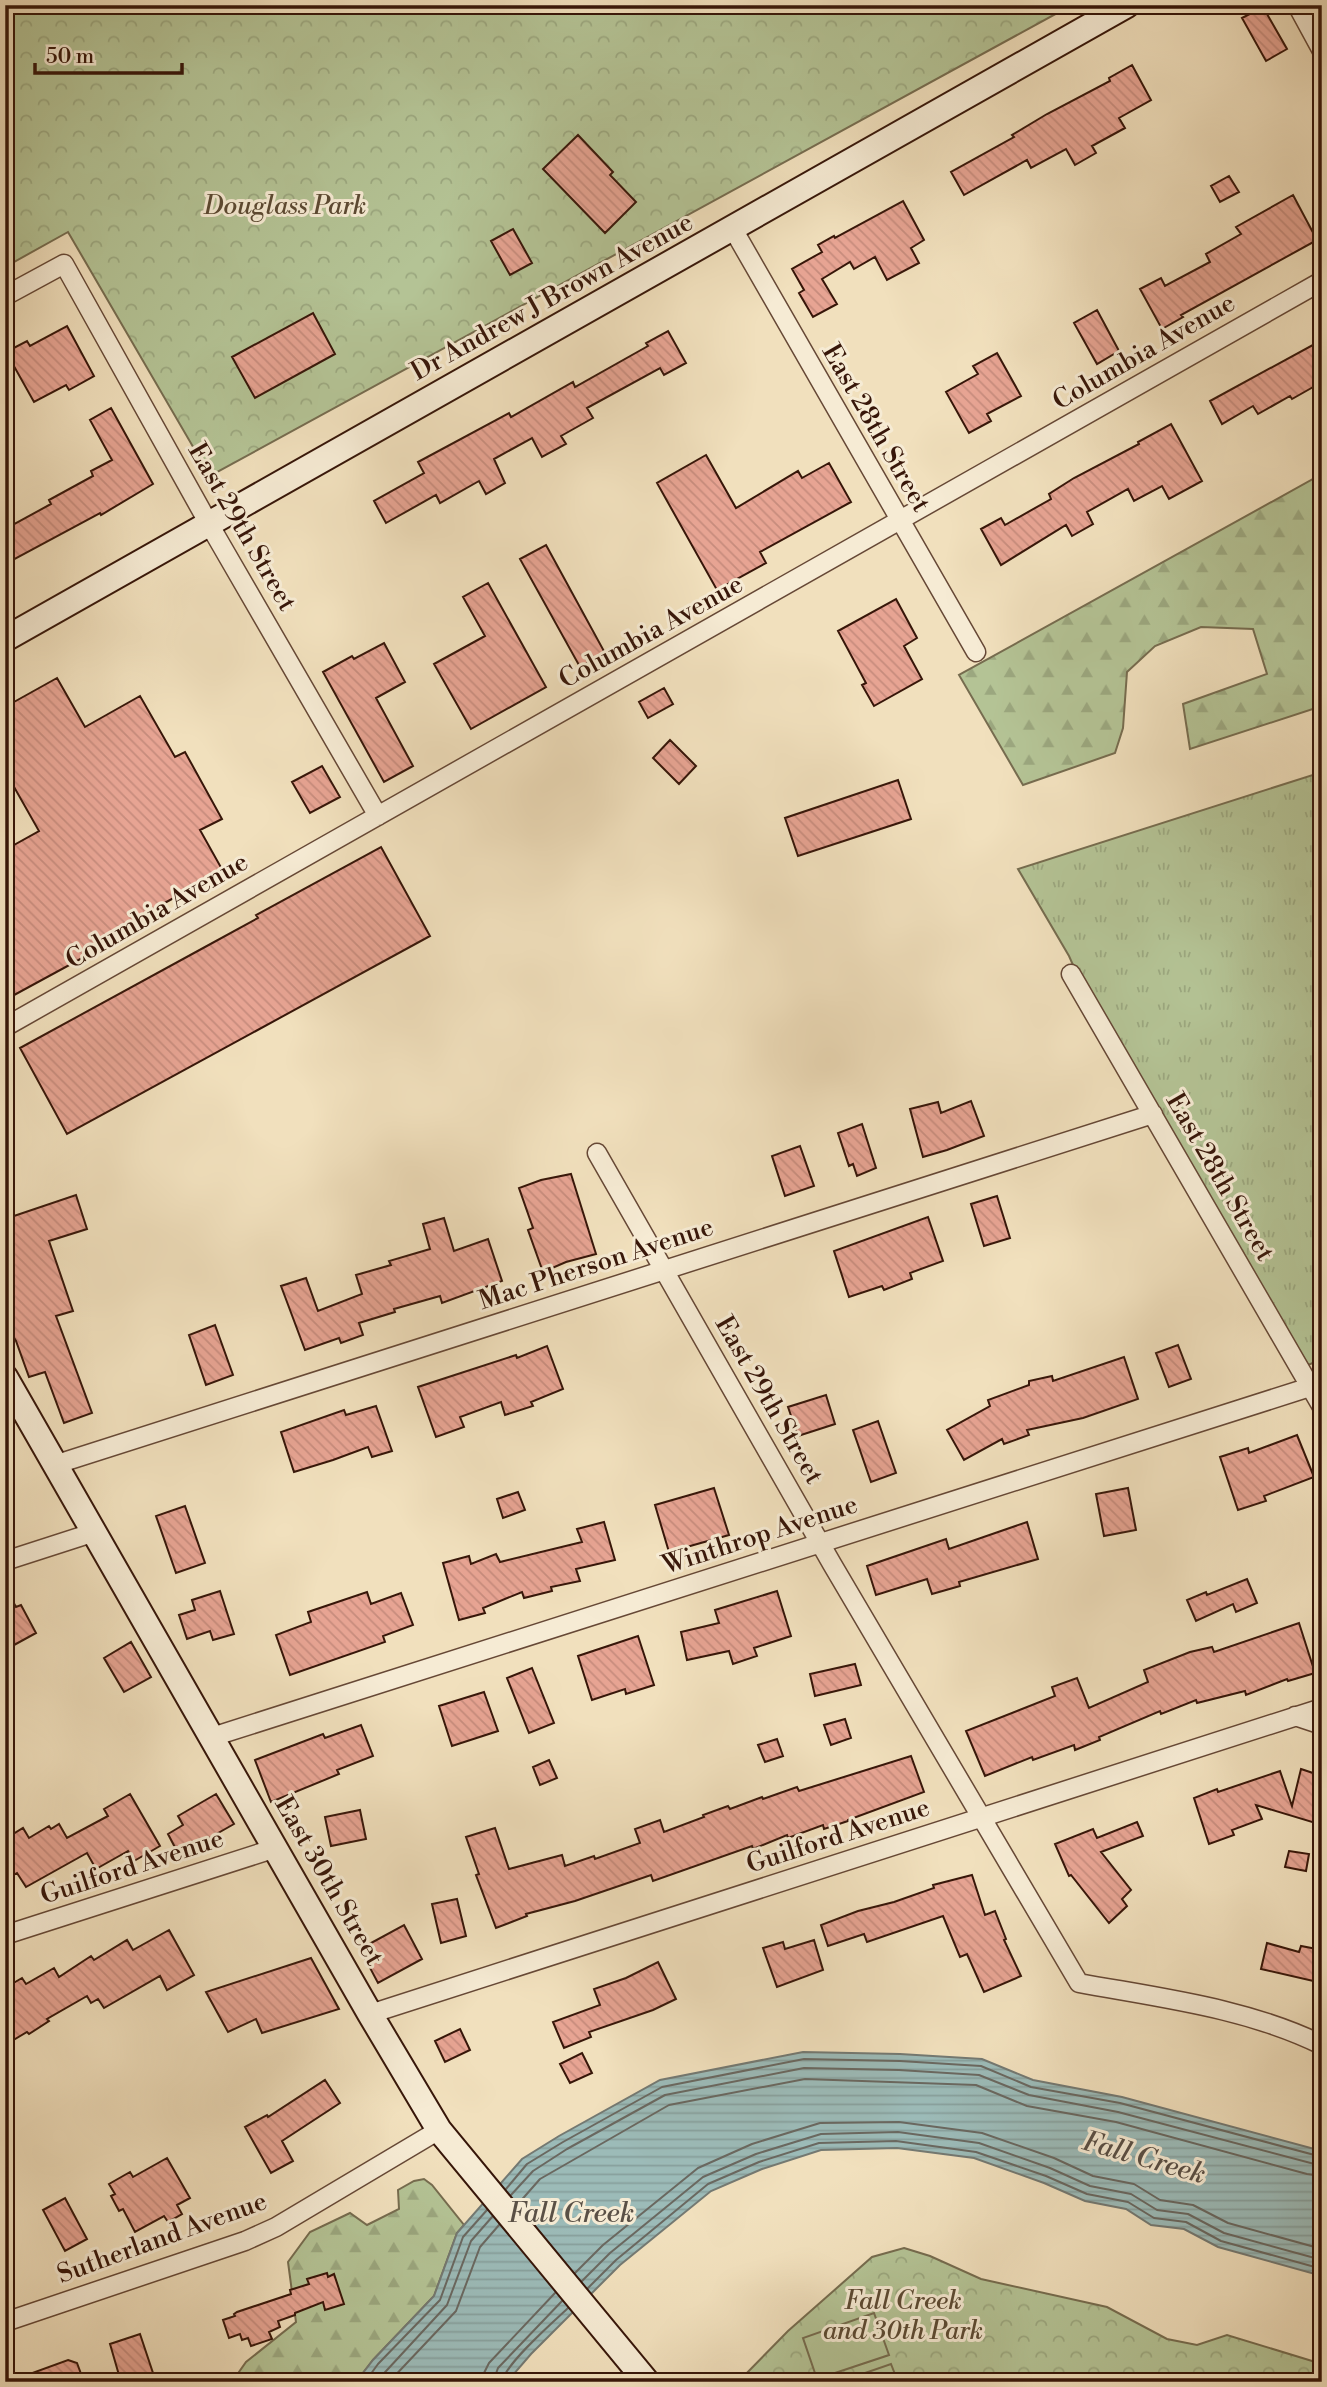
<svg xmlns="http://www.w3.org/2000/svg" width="1327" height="2387" font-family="'Libre Bodoni',serif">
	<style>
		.grass { fill: url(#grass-tufts); stroke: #766c4f; stroke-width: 2 }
		.forest { fill: url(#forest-firs); stroke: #766c4f; stroke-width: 2 }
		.park { fill: url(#park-crowns); stroke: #766c4f; stroke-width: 2 }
		.pitch { fill: #b4c395; stroke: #766c4f; stroke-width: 2 }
		.water { fill: url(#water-rules); stroke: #747972; stroke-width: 2 }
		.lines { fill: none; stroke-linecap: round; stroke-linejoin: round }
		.shore { stroke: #6a6860; stroke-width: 2 }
		.building { fill: url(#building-back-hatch); stroke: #371609; stroke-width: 2 }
		.street-casing { stroke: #664836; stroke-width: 21 }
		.secondary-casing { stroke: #371609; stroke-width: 28 }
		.street { stroke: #f6ebd4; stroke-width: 18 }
		.secondary { stroke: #f6ebd4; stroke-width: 24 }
		.labels { text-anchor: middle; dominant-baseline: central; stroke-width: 6; stroke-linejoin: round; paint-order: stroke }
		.park-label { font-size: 26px; font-style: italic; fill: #5c4a33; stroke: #f6ebd4 }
		.street-label { font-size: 26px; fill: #371609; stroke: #f6ebd4 }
		.water-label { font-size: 28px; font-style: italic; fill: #5a5046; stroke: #f6ebd4 }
	</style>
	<defs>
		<pattern id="grass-tufts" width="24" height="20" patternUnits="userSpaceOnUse" patternTransform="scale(1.75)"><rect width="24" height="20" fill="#b4c395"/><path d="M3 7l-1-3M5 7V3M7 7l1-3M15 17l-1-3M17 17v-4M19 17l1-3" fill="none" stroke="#9ba77f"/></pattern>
		<pattern id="forest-firs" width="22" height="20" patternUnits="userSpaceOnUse" patternTransform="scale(1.75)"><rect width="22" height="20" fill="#b4c395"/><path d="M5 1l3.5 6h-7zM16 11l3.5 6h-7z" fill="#9ba77f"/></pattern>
		<pattern id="park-crowns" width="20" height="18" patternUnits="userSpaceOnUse" patternTransform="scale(1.75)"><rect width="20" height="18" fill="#b4c395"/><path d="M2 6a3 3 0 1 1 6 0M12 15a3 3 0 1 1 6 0" fill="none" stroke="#9ba77f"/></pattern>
		<pattern id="water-rules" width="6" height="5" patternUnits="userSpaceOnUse" patternTransform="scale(1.75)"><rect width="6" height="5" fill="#9cbbb8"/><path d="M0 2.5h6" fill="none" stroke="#87a09d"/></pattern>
		<pattern id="building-back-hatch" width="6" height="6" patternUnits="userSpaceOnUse" patternTransform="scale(1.75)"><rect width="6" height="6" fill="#e7a493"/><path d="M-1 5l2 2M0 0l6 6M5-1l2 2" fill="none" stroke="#c78c7d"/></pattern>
	</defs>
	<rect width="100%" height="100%" fill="#f1e0bd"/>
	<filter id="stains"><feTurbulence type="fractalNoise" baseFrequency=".00286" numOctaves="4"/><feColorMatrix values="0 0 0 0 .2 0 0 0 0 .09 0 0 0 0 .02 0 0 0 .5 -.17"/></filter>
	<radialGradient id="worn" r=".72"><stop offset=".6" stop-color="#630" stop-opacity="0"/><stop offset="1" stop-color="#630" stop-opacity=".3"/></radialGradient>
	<path class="grass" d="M1322,772V1368L1319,1369L1315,1362L1308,1365L1131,1061L1081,983L1069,956L1018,869Z"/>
	<path class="forest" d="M1322,474V706L1190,749L1183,704L1267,674L1253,629L1201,627L1155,646L1127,672L1123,728L1115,753L1023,785L959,675Z
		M424,2179L432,2185L464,2225L457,2233L434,2296L373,2360L356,2382H232L246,2362L296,2322L288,2262L310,2232L350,2213L367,2225L399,2209L398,2190L414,2181Z"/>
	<path class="park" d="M5,5H1072L210,476L68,232L5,267Z
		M904,2248L930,2256L981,2279L1107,2307L1167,2339L1197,2345L1227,2335L1322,2364V2382H738L788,2331L872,2257Z"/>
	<path class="pitch" d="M874,2313L889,2355L817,2379L803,2338Z
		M891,2364L898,2382H839Z"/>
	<path class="water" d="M803,2052L900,2054L982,2059L1033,2080L1122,2097L1322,2151V2276L1218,2247L1184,2229L1151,2225L1126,2209L1085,2201L1044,2183L974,2158L897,2148L821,2150L762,2169L711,2191L620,2265L531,2354L507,2382H356L373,2360L434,2296L457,2233L522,2159L559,2136L660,2080Z"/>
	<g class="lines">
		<path class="shore" d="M506,2189L527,2164L563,2142L662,2087L804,2059L900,2061L981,2066L1031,2087L1120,2103L1322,2157
			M511,2195L533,2171L567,2149L665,2095L804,2068L899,2070L979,2075L1029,2095L1118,2112L1322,2166
			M518,2204L540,2179L669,2105L805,2079L976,2085L1027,2106L1116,2122L1307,2174L1322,2176
			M575,2273L603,2245L698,2168L752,2144L820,2123L899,2122L982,2133L1054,2158L1093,2176L1134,2184L1160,2200L1193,2205L1228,2223L1322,2249
			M582,2281L610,2253L703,2177L756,2154L821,2134L898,2132L979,2143L1050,2168L1090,2186L1131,2194L1157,2210L1188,2214L1224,2233L1322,2260
			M588,2288L616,2260L708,2184L759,2162L819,2143L896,2141L976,2152L1046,2176L1087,2194L1128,2202L1154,2218L1186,2222L1221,2241L1322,2269
			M365,2382L378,2364L440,2300L463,2237L487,2210
			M376,2382L447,2305L471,2241L492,2217
			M389,2382L456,2311L480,2247L499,2225
			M483,2382L484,2373L489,2363L555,2293
			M493,2382L498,2368L562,2301
			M502,2382C504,2365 554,2321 568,2308"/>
	</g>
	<path class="building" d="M1263,7L1287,49L1266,61L1242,18Z
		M1132,65L1151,100L1119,118L1125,128L1092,146L1096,153L1075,165L1066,149L1031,168L1027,160L964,195L951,172L1014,137L1012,135L1047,114L1110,81L1109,78Z
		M578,135L613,172L610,175L636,202L605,233L543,169Z
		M1229,176L1239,192L1220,202L1211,186Z
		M1293,195L1317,240L1181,315L1183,317L1162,329L1140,289L1161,278L1165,286L1210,262L1206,254L1241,234L1236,227Z
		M903,201L924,240L911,248L919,263L887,280L875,257L854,269L850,262L822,279L837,304L813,317L799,293L804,290L792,269L822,252L818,245L834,236L835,238Z
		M513,229L532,263L510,275L491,241Z
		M1097,310L1119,351L1097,364L1074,323Z
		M313,313L335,354L255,398L232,357Z
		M67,326L94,376L69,390L66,385L34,402L6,352L27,341L30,346Z
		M668,331L686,363L664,375L660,368L587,408L593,418L561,436L566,444L542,457L532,438L494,459L505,483L486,494L479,481L440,503L436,495L386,523L374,501L424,473L418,462L509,413L511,417L573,382L575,387L648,346L646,343Z
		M1322,340V382L1292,399L1290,396L1258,414L1253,406L1222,424L1210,401Z
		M997,353L1021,396L987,414L991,421L969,433L946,392L978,374L973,366Z
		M111,408L153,484L101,515L100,513L11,561L5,551V529L51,504L49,500L93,476L91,471L112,460L90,420Z
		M1171,424L1202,481L1169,499L1162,486L1134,501L1128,489L1087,512L1093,524L1072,536L1066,525L1001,565L981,529L1001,518L1005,525L1051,499L1049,494L1074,478L1139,444L1138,442Z
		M706,455L736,508L798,471L802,478L829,463L851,502L760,552L766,563L717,590L657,483Z
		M546,545L605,653L580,667L520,559Z
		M488,583L546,687L471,729L434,664L485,636L463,597Z
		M896,599L917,638L904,646L922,679L874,706L862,685L866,683L838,631Z
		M384,643L405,682L376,698L413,766L384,782L323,672L352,656L354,659Z
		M57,678L85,727L140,696L175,757L185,752L222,819L200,830L223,871L139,917L143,925L5,1000V850L39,831L5,771V707Z
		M664,688L673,704L648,718L639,702Z
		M670,740L696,766L679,784L653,758Z
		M322,766L340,797L310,813L292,782Z
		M898,780L911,819L798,856L785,818Z
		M381,847L430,936L67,1134L20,1048L205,947L258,918L256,915Z
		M971,1101L984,1136L947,1150L923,1157L910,1109L938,1102L941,1113Z
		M862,1124L876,1168L857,1176L853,1164L849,1166L838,1133Z
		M800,1146L814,1186L785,1196L772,1156Z
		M571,1174L596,1254L566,1262L543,1272L528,1230L533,1228L519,1188L541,1180Z
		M76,1195L87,1229L49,1241L73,1311L56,1316L92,1413L64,1423L45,1372L29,1377L16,1341L5,1323V1219Z
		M997,1196L1010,1238L984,1246L971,1204Z
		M928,1217L943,1261L910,1273L912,1279L884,1290L882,1286L849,1297L834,1251Z
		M444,1218L454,1251L488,1239L502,1281L442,1303L440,1296L394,1309L395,1312L359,1323L363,1335L341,1343L339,1338L305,1350L281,1286L306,1278L318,1311L362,1294L356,1275L391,1265L389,1261L430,1249L423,1224Z
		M215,1325L233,1375L206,1385L189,1335Z
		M1178,1345L1191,1379L1169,1387L1156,1353Z
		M547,1346L563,1389L531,1402L533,1406L505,1415L501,1402L460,1417L464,1427L436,1437L418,1387L516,1355L517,1358Z
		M1124,1357L1138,1399L1083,1418L1027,1430L1029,1435L1004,1444L1002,1439L964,1460L947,1430L990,1406L988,1400L1029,1385V1381L1052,1376L1053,1381Z
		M826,1395L835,1424L798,1436L788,1407Z
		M376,1406L392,1451L372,1457L368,1447L333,1460L294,1472L281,1432L344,1410L346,1415Z
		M878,1421L896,1473L871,1482L853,1430Z
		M1297,1435L1314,1477L1264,1496L1266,1501L1238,1510L1220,1457L1248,1448L1249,1453Z
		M714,1488L729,1535L669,1552L655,1505Z
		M1128,1488L1136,1530L1104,1536L1096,1494Z
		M518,1492L525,1510L503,1518L497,1499Z
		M185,1506L205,1563L176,1573L156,1516Z
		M604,1522L615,1560L576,1569L580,1581L551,1587L552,1591L524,1598L522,1592L483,1608L485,1613L459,1620L443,1563L469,1556L471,1564L496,1554L500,1562L582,1542L577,1529Z
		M1027,1522L1038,1559L959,1582L960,1586L932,1594L927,1579L876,1595L867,1566L946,1539L949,1549Z
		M1247,1579L1257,1603L1236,1612L1233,1604L1196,1621L1187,1600L1206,1592L1207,1595Z
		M5,1587L16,1607L21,1605L36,1633L5,1650Z
		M220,1591L234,1634L213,1640L210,1631L187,1639L179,1615L195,1610L192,1600Z
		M777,1591L791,1636L754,1648L757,1656L733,1664L729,1651L687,1660L681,1632L719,1623L715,1610Z
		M367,1592L371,1604L401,1593L413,1625L383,1636L385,1642L290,1675L276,1635L311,1622L308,1612Z
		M1299,1623L1315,1673L1288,1681L1287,1679L1246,1695L1245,1691L1197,1703L1196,1700L1161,1714L1160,1711L1099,1737L1100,1740L1075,1750L1074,1745L1033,1760L1032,1757L985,1776L966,1731L1055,1696L1052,1687L1077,1678L1089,1708L1148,1682L1144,1670L1190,1652L1212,1647L1214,1652Z
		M638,1636L654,1685L626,1694L625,1689L592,1700L578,1656Z
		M131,1642L151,1677L124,1692L104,1658Z
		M855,1664L861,1685L815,1696L810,1674Z
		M532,1668L554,1723L529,1733L507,1678Z
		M484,1692L498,1731L452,1746L439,1706Z
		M845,1719L851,1738L831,1745L824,1725Z
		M361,1725L373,1756L337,1770L339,1774L271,1802L255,1760L323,1734L325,1738Z
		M777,1739L783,1756L765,1762L758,1745Z
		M911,1756L924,1792L848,1820V1821L824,1829L823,1825L788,1838L787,1835L753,1849L752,1846L653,1881L651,1875L575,1901L526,1914L527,1916L496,1928L476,1875L479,1874L466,1837L495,1828L509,1869L562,1855L565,1866L594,1856L595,1859L640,1843L635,1829L660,1820L664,1832L704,1817L703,1815L728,1806L730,1809L762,1797L763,1799L797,1787L799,1791Z
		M549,1760L557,1778L540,1785L533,1767Z
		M1301,1769L1322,1776V1825L1256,1805L1262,1819L1232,1830L1234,1835L1209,1844L1194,1798L1217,1789L1218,1792L1280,1771L1292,1806Z
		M130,1794L160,1846L134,1861L128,1851L96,1869L87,1853L26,1887L17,1873L5,1880V1839L23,1828L29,1838L49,1826L51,1829L59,1824L67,1838L108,1816L104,1809Z
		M216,1794L234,1824L179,1855L168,1834L183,1825L178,1816Z
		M360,1810L366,1839L331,1846L325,1817Z
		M1137,1822L1143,1836L1101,1852L1131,1890L1122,1899L1127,1906L1109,1923L1071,1875L1069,1876L1055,1844L1093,1829L1097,1838Z
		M1289,1851L1309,1854L1306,1871L1285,1867Z
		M972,1875L985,1915L995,1911L1006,1939L1004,1940L1021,1976L984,1992L967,1954L960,1957L943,1916L867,1942L864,1934L828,1946L821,1925L858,1911L894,1902L934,1888L933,1885Z
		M457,1899L466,1936L441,1943L432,1904Z
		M404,1925L422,1959L378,1983L360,1949Z
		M169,1930L194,1975L167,1990L160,1976L104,2008L98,1999L91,2003L87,1996L47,2019L49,2021L29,2034L27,2032L5,2045V1988L22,1978L26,1984L54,1968L59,1977L91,1956L94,1960L127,1940L133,1950Z
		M814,1940L823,1970L777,1987L763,1948L783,1942L785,1949Z
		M1267,1943L1299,1952L1301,1946L1322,1950V1983L1261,1969Z
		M311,1958L339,2009L262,2033L256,2019L228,2032L206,1992Z
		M658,1962L676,1999L653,2010L589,2032L591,2037L564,2048L553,2022L600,2005L594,1989L626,1978Z
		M460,2029L470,2050L445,2062L435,2041Z
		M582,2053L592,2073L570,2083L560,2064Z
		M325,2080L340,2103L282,2141L293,2161L271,2173L245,2127L267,2115L268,2117Z
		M167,2158L190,2198L177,2205L182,2214L168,2222L164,2216L135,2232L123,2209L119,2211L111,2196L115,2194L109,2184L130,2172L133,2177Z
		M65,2198L87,2239L65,2251L43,2210Z
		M327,2273L328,2277L334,2274L344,2304L325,2310L323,2302L295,2313V2315L278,2321L280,2327L269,2332L272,2339L251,2346L248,2338L242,2340L240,2334L229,2338L223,2320L235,2316L234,2314L237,2312L291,2294L290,2290L309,2284L307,2279Z
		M140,2334L156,2382H121L110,2344Z
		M68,2360L77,2363L84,2382H14L13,2380Z"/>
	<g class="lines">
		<defs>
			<path id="street" d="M1297,5L1322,51
				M733,229L976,652
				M5,296L64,264L209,524L378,816
				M1071,974L1322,1407
				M5,1027L1322,281
				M597,1153L832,1564L1079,1983C1160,1998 1247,2008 1322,2045
				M54,1465L1153,1114
				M5,1561L95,1532
				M1295,1716L1322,1725
				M212,1737L1310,1387L1322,1380
				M5,1935L276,1848
				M370,2014L1322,1708
				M5,2322L245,2241L276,2227L439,2130"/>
			<path id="secondary" d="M5,639L1127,5
				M5,1377L370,2014L439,2130L647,2382"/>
		</defs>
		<use href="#street" class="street-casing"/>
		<use href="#secondary" class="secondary-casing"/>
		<use href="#street" class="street"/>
		<use href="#secondary" class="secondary"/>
	</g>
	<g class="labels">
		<g class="park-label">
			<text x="285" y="206">Douglass Park</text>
			<text x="903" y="2301">Fall Creek<tspan x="903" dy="30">and 30th Park</tspan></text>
		</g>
		<g class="street-label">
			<text transform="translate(552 297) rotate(-29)">Dr Andrew J Brown Avenue</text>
			<text transform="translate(1144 352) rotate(-30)">Columbia Avenue</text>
			<text transform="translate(876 428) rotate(60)">East 28th Street</text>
			<text transform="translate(242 527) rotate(60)">East 29th Street</text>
			<text transform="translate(651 632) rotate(-29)">Columbia Avenue</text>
			<text transform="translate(157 911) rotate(-30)">Columbia Avenue</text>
			<text transform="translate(1220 1177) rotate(60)">East 28th Street</text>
			<text transform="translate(596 1264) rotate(-18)">Mac Pherson Avenue</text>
			<text transform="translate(769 1400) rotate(60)">East 29th Street</text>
			<text transform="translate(760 1535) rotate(-18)">Winthrop Avenue</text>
			<text transform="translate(838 1836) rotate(-18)">Guilford Avenue</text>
			<text transform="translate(132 1867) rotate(-18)">Guilford Avenue</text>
			<text transform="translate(329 1881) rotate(60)">East 30th Street</text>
			<text transform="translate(162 2238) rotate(-20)">Sutherland Avenue</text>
		</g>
		<g class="water-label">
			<text transform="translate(1144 2158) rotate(16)">Fall Creek</text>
			<text x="571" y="2213">Fall Creek</text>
		</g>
	</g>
	<rect width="1327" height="2387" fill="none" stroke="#f1e0bd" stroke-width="28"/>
	<rect x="7" y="7" width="1313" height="2373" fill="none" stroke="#371609" stroke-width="3.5"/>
	<rect x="14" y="14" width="1299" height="2359" fill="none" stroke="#371609" stroke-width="2"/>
	<path d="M35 63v10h147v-10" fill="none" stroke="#371609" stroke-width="3.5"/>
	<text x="46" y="63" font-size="21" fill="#371609" stroke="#f6ebd4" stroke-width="5" paint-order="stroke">50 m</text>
	<rect width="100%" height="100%" filter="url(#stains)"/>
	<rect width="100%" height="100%" fill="url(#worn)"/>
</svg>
